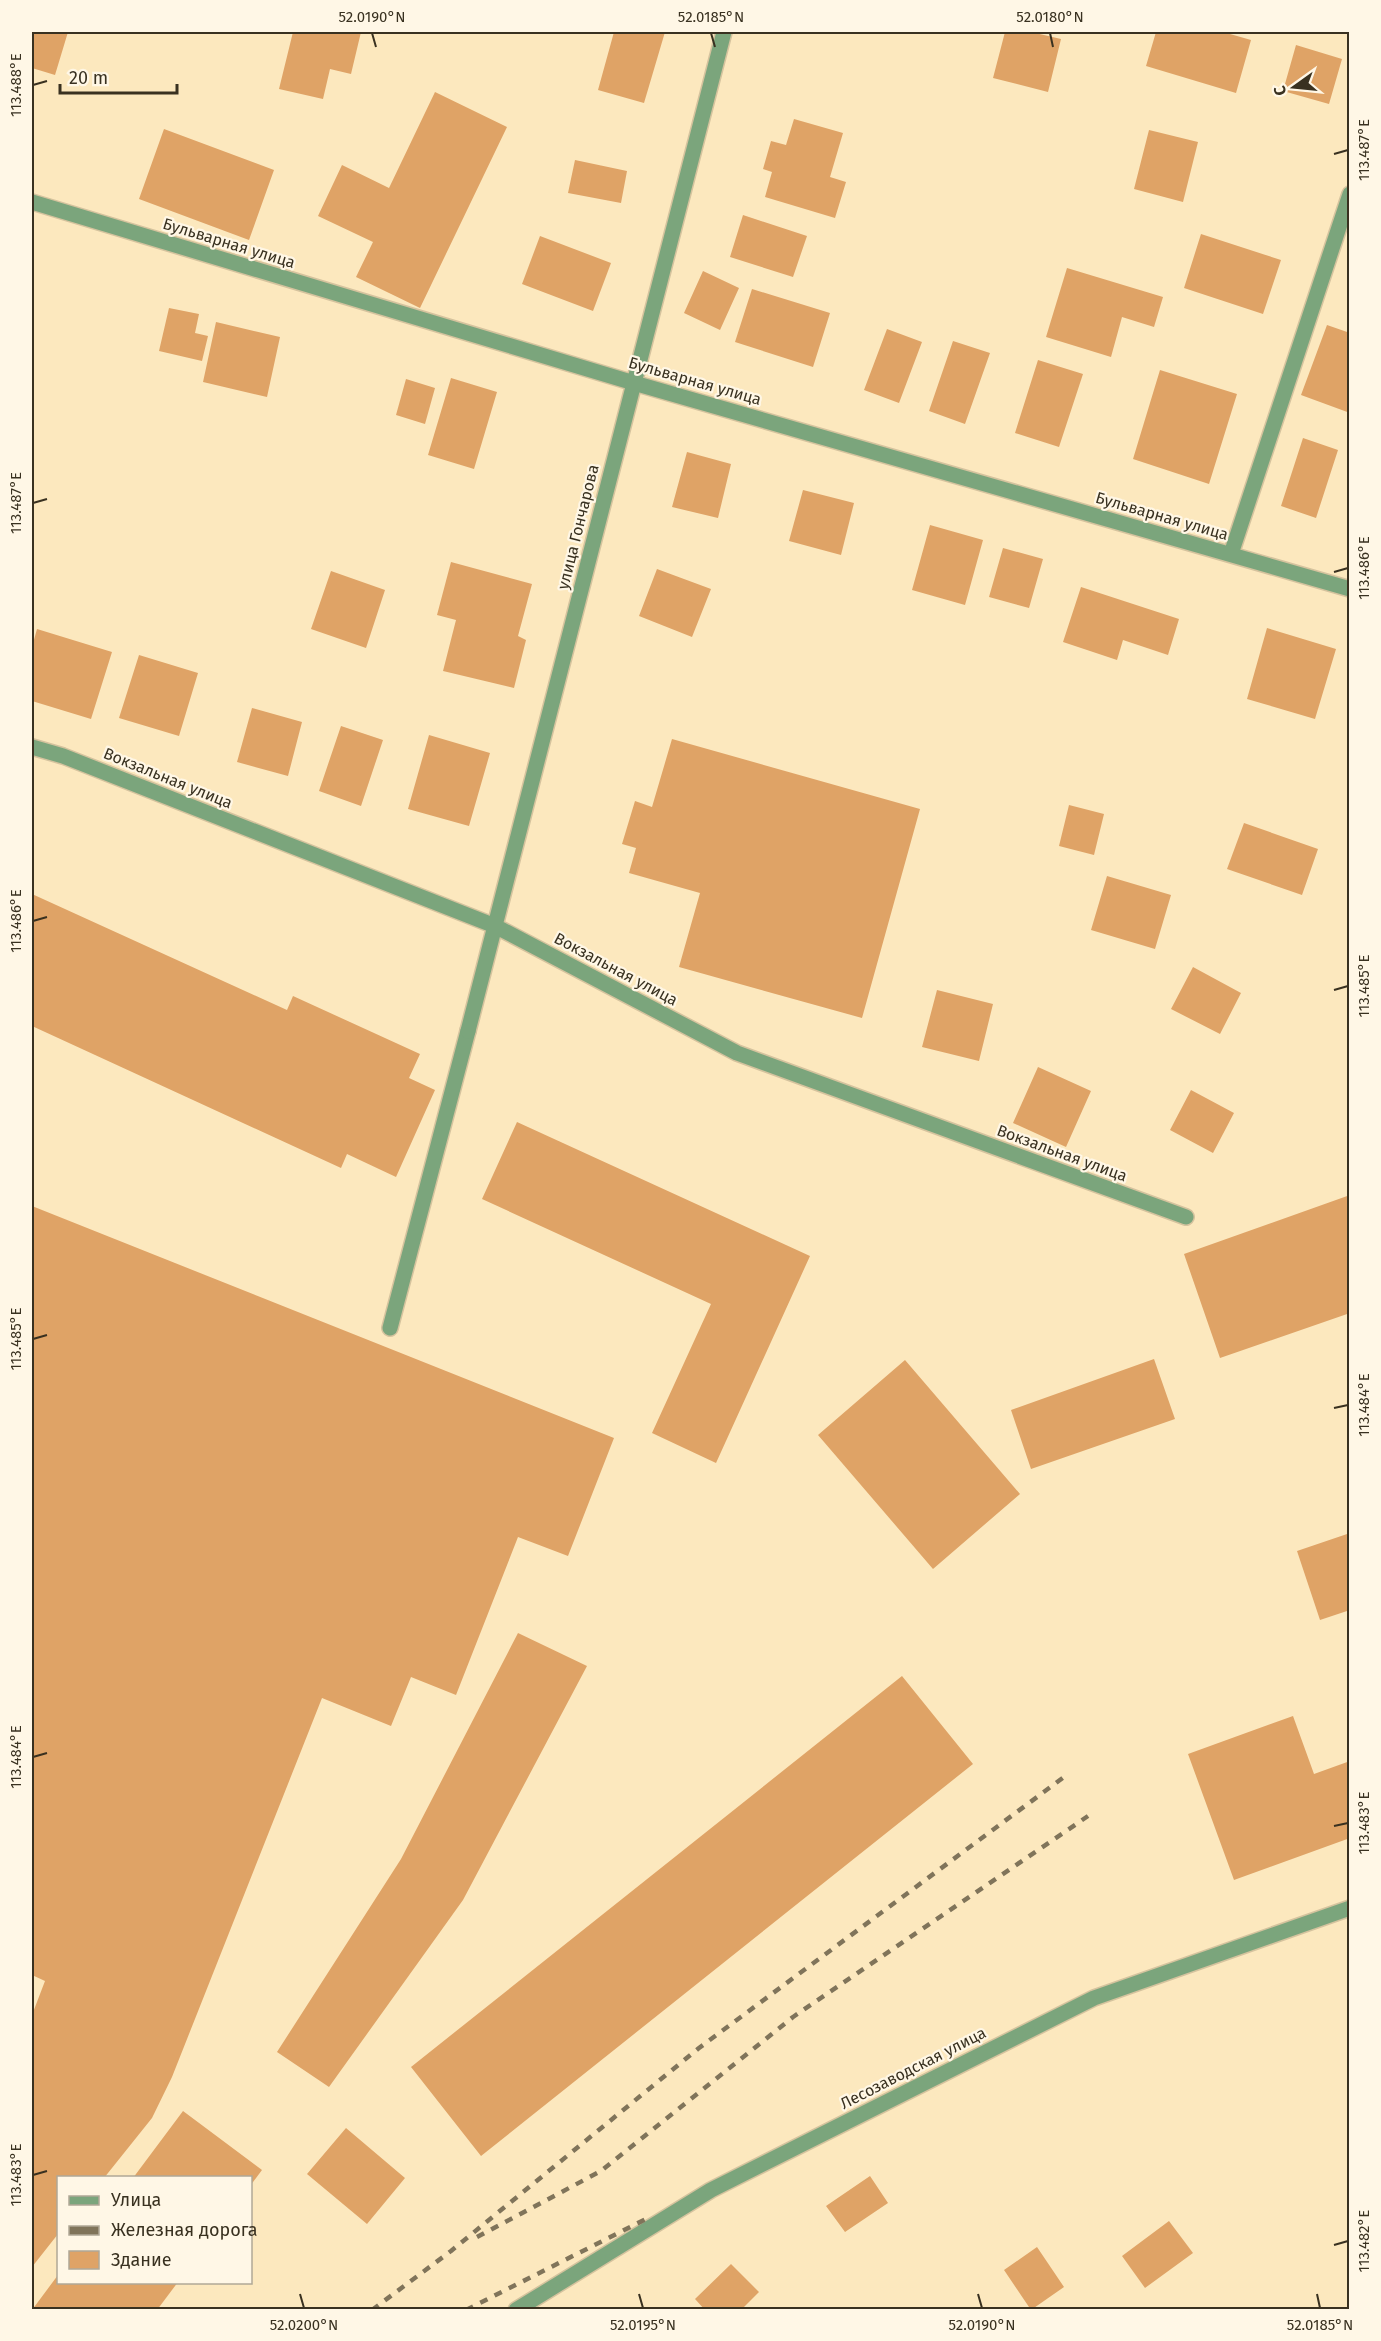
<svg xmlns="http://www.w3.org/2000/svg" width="1381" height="2341" font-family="'Fira Sans',sans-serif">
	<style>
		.building { fill: #dfa366 }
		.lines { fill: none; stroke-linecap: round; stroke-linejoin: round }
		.lane-casing { stroke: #d5c39e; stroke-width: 18 }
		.street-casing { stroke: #d5c39e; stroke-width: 18 }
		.lane { stroke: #7ba57c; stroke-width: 15 }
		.street { stroke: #7ba57c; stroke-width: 15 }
		.rail { stroke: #80745a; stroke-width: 4.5; stroke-dasharray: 8 8; stroke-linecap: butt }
		.ticks { fill: none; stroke: #393120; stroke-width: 2 }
		.labels { text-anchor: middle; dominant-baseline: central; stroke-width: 4.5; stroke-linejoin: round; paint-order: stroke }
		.street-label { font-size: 16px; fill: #393120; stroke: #fff7e6 }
		.neatline { fill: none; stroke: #393120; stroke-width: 2 }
		.ticks-label { font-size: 15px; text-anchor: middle; fill: #393120 }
	</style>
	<rect width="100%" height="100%" fill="#fce8be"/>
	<path class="building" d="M32,32H68L55,75L32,68Z
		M293,32H361L351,74L330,69L323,99L279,89Z
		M614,32H665L644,103L598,90Z
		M1005,32H1031L1061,39L1048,92L993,78Z
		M1156,32H1223L1251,40L1236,93L1146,66Z
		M1296,45L1342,59L1329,104L1283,91Z
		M435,92L507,127L420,308L356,277L373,242L318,216L342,165L389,188Z
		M794,119L843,133L830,177L846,182L835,218L765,197L772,172L763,169L771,141L786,145Z
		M164,129L274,170L249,240L139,199Z
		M1149,130L1198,142L1183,202L1134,189Z
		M575,160L627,171L621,203L568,193Z
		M743,215L807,236L793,277L730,257Z
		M1201,234L1281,260L1263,314L1184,288Z
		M540,236L611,263L593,311L522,284Z
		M1067,268L1163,297L1154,327L1122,317L1111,357L1046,337Z
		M703,271L739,288L720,330L684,313Z
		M752,289L830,313L813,367L735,342Z
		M169,308L199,314L195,333L208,336L202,361L159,351Z
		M216,322L280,337L267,397L203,382Z
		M1327,325L1350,333V413L1301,395Z
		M887,329L922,342L899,403L864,390Z
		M953,341L990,353L965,424L929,411Z
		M1038,360L1083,374L1059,447L1015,433Z
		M1160,370L1237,394L1209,484L1133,459Z
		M451,378L497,392L474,469L428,455Z
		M406,379L435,388L425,424L396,415Z
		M1303,438L1338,450L1316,518L1281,506Z
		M687,452L731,464L718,518L672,507Z
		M803,490L854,503L841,555L789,541Z
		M930,525L983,540L965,605L912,590Z
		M1003,548L1043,559L1029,608L989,597Z
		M451,562L532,584L518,636L526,640L514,688L443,671L456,620L437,615Z
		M657,569L711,589L692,637L639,616Z
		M331,571L385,590L366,648L311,629Z
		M1081,587L1179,619L1168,655L1123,640L1117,660L1063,642Z
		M1267,628L1336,649L1315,719L1247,699Z
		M37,629L112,652L91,719L32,701V647Z
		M139,655L198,673L179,736L119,718Z
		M252,708L302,722L288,776L237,762Z
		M341,726L383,740L361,806L319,791Z
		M429,735L490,753L469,826L408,809Z
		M672,739L920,809L862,1018L679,967L700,893L629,873L636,848L622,844L635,801L652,807Z
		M1069,805L1104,814L1094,855L1059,846Z
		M1244,823L1318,849L1302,895L1227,869Z
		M1107,876L1171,895L1155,949L1091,930Z
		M32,894L287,1010L293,996L420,1054L409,1078L435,1090L396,1177L347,1154L341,1168L32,1026Z
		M1193,967L1241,993L1220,1034L1171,1009Z
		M937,990L993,1004L979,1061L922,1047Z
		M1038,1067L1091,1091L1066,1147L1013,1123Z
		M1191,1090L1234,1113L1213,1153L1170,1130Z
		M517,1122L810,1256L716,1463L652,1433L711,1304L482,1199Z
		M1350,1195V1313L1220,1358L1184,1254Z
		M32,1206L614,1438L568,1556L518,1537L456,1695L411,1677L391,1726L322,1698L172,2077L152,2118L104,2178H58V2234L32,2267V2015L45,1981L32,1975Z
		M1154,1359L1175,1419L1031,1469L1011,1410Z
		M905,1360L1020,1494L933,1569L818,1435Z
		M1350,1533V1610L1320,1620L1297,1551Z
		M518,1633L587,1666L463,1900L329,2087L277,2052L401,1859Z
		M902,1676L973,1764L481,2156L411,2067Z
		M1293,1716L1314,1774L1350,1761V1838L1234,1880L1188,1754Z
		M183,2111L262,2170L250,2186V2178H133Z
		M346,2128L405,2178L367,2224L307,2174Z
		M870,2176L888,2203L845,2232L826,2206Z
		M1169,2221L1193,2253L1145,2288L1122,2256Z
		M1037,2247L1064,2287L1031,2310L1004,2270Z
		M731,2264L759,2292L741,2310H705L695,2299Z
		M58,2275V2282H178L157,2310H32Z"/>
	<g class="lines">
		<defs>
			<path id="lane" d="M390,1328L468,1031"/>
			<path id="street" d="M32,202L634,383L1350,589
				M1231,554L1350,194
				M32,747L63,756L495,926L737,1053L1186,1217
				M468,1031L724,32
				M516,2310L711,2190L1094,1998L1350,1908"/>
		</defs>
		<use href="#lane" class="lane-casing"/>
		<use href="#street" class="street-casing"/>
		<use href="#lane" class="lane"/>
		<use href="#street" class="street"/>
		<path class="rail" d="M477,2237L601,2171L793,2017L1088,1816
			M372,2310L451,2251L699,2048L1064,1777
			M466,2310L648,2218"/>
	</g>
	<path class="ticks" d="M372,33L376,47M711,33L715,47M1050,33L1053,47M33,85L47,81M1334,154L1348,150M33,503L47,499M1334,572L1348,568M33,921L47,917M1334,990L1348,986M33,1339L47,1335M1334,1408L1348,1405M33,1757L47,1753M1334,1826L1348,1823M33,2175L47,2171M1334,2245L1348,2241M300,2294L304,2308M639,2294L643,2308M978,2294L982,2308M1317,2294L1320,2308"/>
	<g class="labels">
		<g class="street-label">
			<text transform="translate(229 243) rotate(17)">Бульварная улица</text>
			<text transform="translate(695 381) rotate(16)">Бульварная улица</text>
			<text transform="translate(1162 516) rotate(16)">Бульварная улица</text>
			<text transform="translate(578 527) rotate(-76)">улица Гончарова</text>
			<text transform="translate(168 778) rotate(22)">Вокзальная улица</text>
			<text transform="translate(616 969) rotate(28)">Вокзальная улица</text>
			<text transform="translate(1062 1153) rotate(20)">Вокзальная улица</text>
			<text transform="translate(913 2068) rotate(-27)">Лесозаводская улица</text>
		</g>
	</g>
	<rect width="1381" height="2341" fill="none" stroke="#fff7e6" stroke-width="66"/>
	<rect x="57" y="2176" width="195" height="108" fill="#fff7e6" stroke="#b0a897" stroke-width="1.5"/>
	<rect x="69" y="2196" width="30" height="9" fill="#7ba57c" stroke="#b0a897" stroke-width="1.5"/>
	<text x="111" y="2206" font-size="18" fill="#393120">Улица</text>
	<rect x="69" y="2226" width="30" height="9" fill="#80745a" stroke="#b0a897" stroke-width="1.5"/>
	<text x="111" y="2236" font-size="18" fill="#393120">Железная дорога</text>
	<rect x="69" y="2251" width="30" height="18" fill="#dfa366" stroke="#b0a897" stroke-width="1.5"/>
	<text x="111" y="2266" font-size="18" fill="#393120">Здание</text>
	<g transform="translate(1294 87) rotate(255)" stroke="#fff7e6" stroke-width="4.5" paint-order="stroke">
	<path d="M0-4.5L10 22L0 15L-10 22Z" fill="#393120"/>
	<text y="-9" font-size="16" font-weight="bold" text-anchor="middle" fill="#393120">С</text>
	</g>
	<path d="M60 84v9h117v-9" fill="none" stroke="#393120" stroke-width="3"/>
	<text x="69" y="84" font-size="18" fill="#393120" stroke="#fff7e6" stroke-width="4.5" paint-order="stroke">20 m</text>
	<rect x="33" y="33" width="1315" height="2275" class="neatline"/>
	<g class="ticks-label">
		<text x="372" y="22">52.0190°N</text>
		<text x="711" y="22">52.0185°N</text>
		<text x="1050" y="22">52.0180°N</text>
		<text transform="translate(16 85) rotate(-90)" y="5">113.488°E</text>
		<text transform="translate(1364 150) rotate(-90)" y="5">113.487°E</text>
		<text transform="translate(16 503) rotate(-90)" y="5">113.487°E</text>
		<text transform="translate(1364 568) rotate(-90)" y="5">113.486°E</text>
		<text transform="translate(16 921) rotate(-90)" y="5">113.486°E</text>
		<text transform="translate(1364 986) rotate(-90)" y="5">113.485°E</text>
		<text transform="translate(16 1339) rotate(-90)" y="5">113.485°E</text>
		<text transform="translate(1364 1405) rotate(-90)" y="5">113.484°E</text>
		<text transform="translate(16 1757) rotate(-90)" y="5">113.484°E</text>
		<text transform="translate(1364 1823) rotate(-90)" y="5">113.483°E</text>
		<text transform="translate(16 2175) rotate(-90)" y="5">113.483°E</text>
		<text transform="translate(1364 2241) rotate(-90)" y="5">113.482°E</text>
		<text x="304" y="2330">52.0200°N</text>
		<text x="643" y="2330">52.0195°N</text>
		<text x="982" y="2330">52.0190°N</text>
		<text x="1320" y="2330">52.0185°N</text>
	</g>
</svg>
